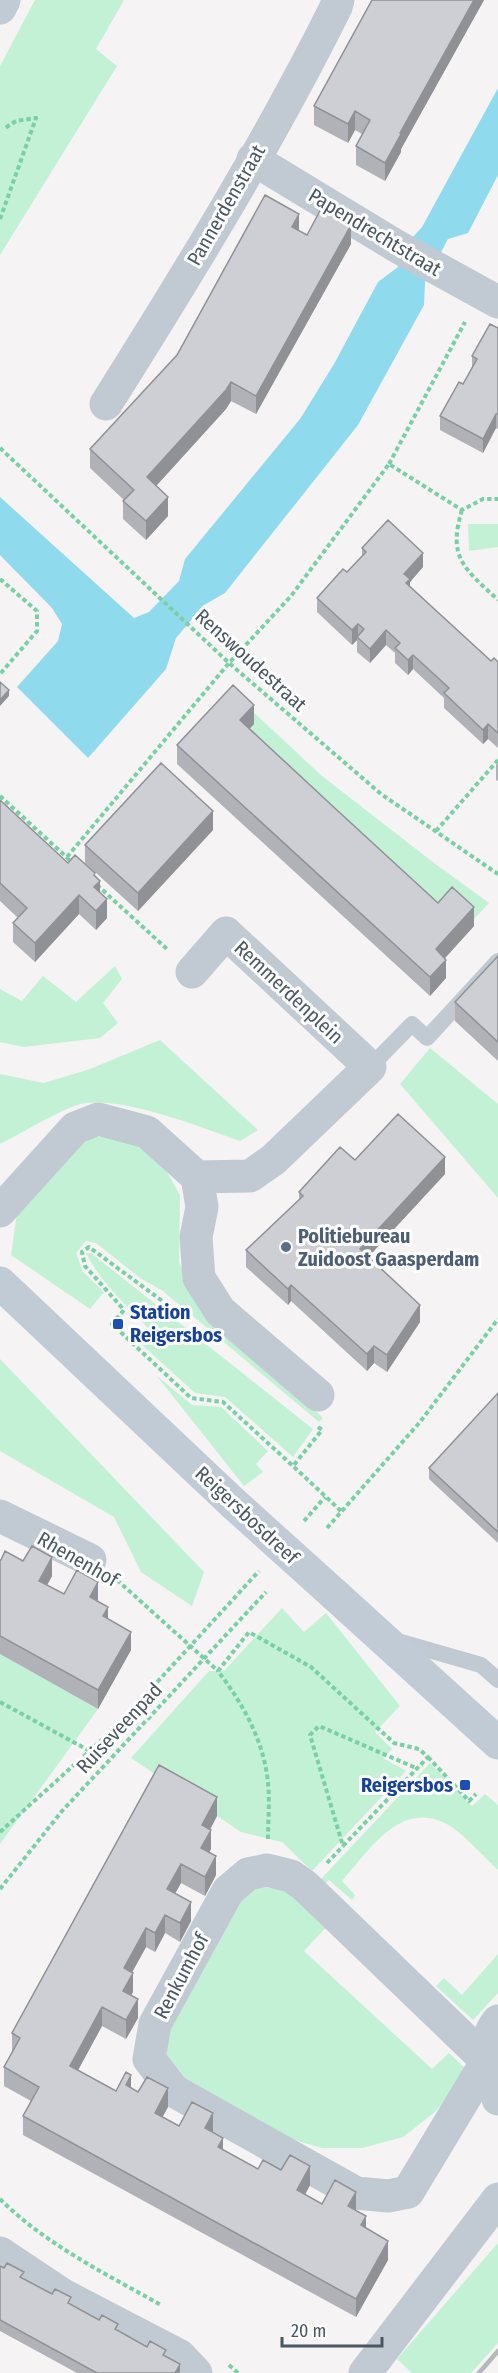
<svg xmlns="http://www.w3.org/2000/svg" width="498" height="2373" font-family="'Fira Sans Condensed',sans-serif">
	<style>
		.green { fill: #c3f1d5 }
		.water { fill: #90daee }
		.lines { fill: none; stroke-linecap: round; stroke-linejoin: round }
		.path { stroke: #7ad0a6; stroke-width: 4; stroke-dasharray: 4.5 3; stroke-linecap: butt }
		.lane { stroke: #c1cad2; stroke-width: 16 }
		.street { stroke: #c1cad2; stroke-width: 33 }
		.secondary { stroke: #c1cbd6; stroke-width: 33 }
		.rail { stroke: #b5b8bd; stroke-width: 4.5 }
		.secondary-bridge { stroke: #c1cbd6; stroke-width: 33 }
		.wall { fill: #b0b2b7 }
		.shaded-wall { fill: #909195 }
		.building { fill: #cdcfd5; stroke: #909195; stroke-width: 1.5 }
		.service-dot { fill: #5c6f8a; stroke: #fff; stroke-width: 2 }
		.transit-dot { fill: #1a4fb4; stroke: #fff; stroke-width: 2 }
		.labels { text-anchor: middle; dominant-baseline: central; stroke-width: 6; stroke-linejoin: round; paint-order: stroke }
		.street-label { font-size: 20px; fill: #4a5661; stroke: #fff }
		.service-label { font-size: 20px; font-weight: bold; fill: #4e5e75; stroke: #fff; text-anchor: start }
		.transit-label { font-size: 20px; font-weight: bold; fill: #164399; stroke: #fff; text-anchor: start }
	</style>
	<rect width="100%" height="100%" fill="#f5f3f3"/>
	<path class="green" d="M35,0H124L96,49L117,66L0,255V66Z
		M468,524H498V547L469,551Z
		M238,698L322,776L434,863L489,903L457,937L220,717Z
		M115,966L122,979L103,1003L118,1023L100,1038L24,1047L0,1042V989L22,1001L43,976L76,1002Z
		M160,1040L258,1130L240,1141C203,1128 111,1091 74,1106C49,1116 24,1132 0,1144V1074L44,1083L90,1069Z
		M430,1048L498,1104V1198L400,1084Z
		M97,1137L117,1138L147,1148L164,1167L180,1195L179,1262L198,1301L323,1418L319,1422L163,1291L140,1278L96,1243L86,1241L76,1253L83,1272L104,1292L90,1309L11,1255L18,1206L87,1139Z
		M86,1253H91L313,1429L293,1457L225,1397L195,1393L140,1343L151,1331C128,1307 101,1283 86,1253Z
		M0,1359L204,1572L192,1606L141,1572L114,1517L0,1451Z
		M157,1376L192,1405L221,1407L268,1451L256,1464L263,1472L244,1486Z
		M282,1608L304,1632L326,1613L400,1706L375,1732L392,1749L383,1758L406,1771L312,1871L282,1842L241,1832L131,1758L209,1671H224Z
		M0,1654L98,1709L0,1844Z
		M430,1763L472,1806L485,1794L498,1805V1870C484,1857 466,1836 450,1826C401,1797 370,1850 342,1881L355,1895L352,1900L329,1880L325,1884L321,1879Z
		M253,1887L284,1888L330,1923L304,1951L432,2069L449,2053L469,2072L435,2112L403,2137L362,2148H322L287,2138L176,2074L157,2051L236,1895Z
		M498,1954V1993L473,2020L436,1986L444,1978L462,1995Z
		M498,2243V2343L471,2373H412L397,2359Z"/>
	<path class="water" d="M498,88V175L468,233L448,239L425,282L424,305L358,425L225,593L204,605L176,638L166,669L88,758L17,687L58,641L62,624L52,608L0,555V497L134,618L149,612L179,581L185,559L300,419L334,364L378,282L398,267L405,246L422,227Z"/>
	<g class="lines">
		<path class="path" d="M0,219L36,118L16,121L5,128
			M0,448L229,663L381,794L498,874
			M389,464L465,322
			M462,510C447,558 465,569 498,600
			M0,579L37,611V631L0,674
			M0,796L74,864
			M436,831L498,760
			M67,857L229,663L291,596L389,464L462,510L483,499H498
			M97,885L167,949
			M180,1314L89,1247L82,1252L85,1266L124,1310L112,1324L191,1398L223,1402L293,1466
			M318,1427L322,1430L293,1466L341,1511
			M304,1521L325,1497
			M327,1528L420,1422L498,1319
			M117,1580L218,1671
			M0,1702L88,1750
			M428,1757L469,1801L476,1794
			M0,1832L117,1726L259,1571
			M268,1839C268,1821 270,1802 268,1783C264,1741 243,1704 218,1671L249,1632L311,1667L394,1743L419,1749L428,1757L343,1846L310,1735L319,1726L416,1768
			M327,1863L343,1846
			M0,1889L62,1811L266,1592
			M0,2199C45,2244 106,2274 161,2305
			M229,2365L238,2373"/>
		<path class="lane" d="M370,1067L412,1024L427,1038L498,961
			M394,1640L481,1665L498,1680"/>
		<path class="street" d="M253,159L398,247L498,302
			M106,404C187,275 268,144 336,7L338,0
			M192,972L226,933L370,1067L273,1160L250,1176L197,1177
			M0,1211L75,1128L98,1119L147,1132L197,1177L202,1207L196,1237L199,1278L220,1311L318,1395
			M0,1516L90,1560
			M267,1870L291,1876L305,1886L487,2061L408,2192L388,2196L356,2193L174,2091L149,2059L155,2024L228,1891L248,1874Z
			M498,2021C479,2044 490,2073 498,2099
			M0,2253L63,2295L180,2356L196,2373
			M365,2373L498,2199"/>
		<path class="secondary" d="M0,8L4,0
			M0,1283L234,1504
			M335,1595L498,1743"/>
		<path class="rail" d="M479,2373L498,2351"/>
		<path class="secondary-bridge" d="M234,1504L335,1595"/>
	</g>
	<path class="wall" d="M372,0H484L401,149V152L385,181L356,165V146L362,134L355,130L348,143L314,125V106Z
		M299,231L307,235L351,244L256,414L231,401L226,409L156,486L168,516L146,540L123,519V501L124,500L90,468V449Z
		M498,328V429L496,428L483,453L440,430V416L463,384L472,367V356Z
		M362,548L423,567L410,582V586L491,661L498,662V748L488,739L483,744L444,708V698L413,669L408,675L395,663V653L386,645L370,663L357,652V640L352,645L317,612V598L347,572L362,556Z
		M254,724L249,729L438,903L474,926L445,958L446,978L430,996L177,764V745Z
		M498,763V781L496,780V765Z
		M0,800L68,863L95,876L107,918L96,930L79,914L35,962L13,942V923L18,918L0,901Z
		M213,830L138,911L85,863V845Z
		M498,956V1061L455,1021V1002Z
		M355,1160L445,1174L368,1257L420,1322L387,1372L374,1363L367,1371L291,1301L288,1305L246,1267V1250L299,1200V1192Z
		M498,1393V1543L429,1479V1468Z
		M0,1560L52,1576L47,1585L64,1594L98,1601L108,1619L131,1650L98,1709L0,1654Z
		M217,1816L210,1830L211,1849L209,1852L216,1875L205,1896L181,1883L175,1893L191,1921L180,1942L165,1933L155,1952L146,1947L132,1972L133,1992L131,1995L138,2018L126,2039L102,2026L78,2070L116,2091L131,2088L168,2107L162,2117L179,2126L213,2132L223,2150L258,2169L310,2185L305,2195L322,2204L356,2211L366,2228L388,2260L356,2317L23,2135V2116L31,2101L4,2086V2067L12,2052V2033Z
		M0,2266L166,2357L180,2373H77L0,2331Z"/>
	<path class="shaded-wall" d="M474,0H484L401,149V152L385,181V163L400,133Z
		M355,111V130L348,143V124Z
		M299,214V233L292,227Z
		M351,225V244L256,414V396Z
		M231,382V401L226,409L147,496V477Z
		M496,414V428L483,453V439Z
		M168,497V516L146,540V521Z
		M423,553V567L410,582V594L404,574Z
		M358,624V638L357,637V640L352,645V630Z
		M386,630V645L370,663V649Z
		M413,655V669L408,675V660Z
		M9,690V696L0,706V700Z
		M254,705V724L240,739V720Z
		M488,724V739L483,744V730Z
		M213,811V830L138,911V893Z
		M95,873V886L100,881V899L94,906V875Z
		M79,895V914L35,962V943Z
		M107,899V918L96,930V911Z
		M474,907V926L436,968V949Z
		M446,960V978L430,996V977Z
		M445,1157V1174L360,1266V1249Z
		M291,1285V1301L288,1305V1289Z
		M420,1305V1322L387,1372V1355Z
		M374,1346V1363L367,1371V1354Z
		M52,1557V1576L39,1600V1581Z
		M98,1582V1601L90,1597Z
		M108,1607V1625L103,1616Z
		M131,1632V1650L98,1709V1690Z
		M217,1797V1816L202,1844V1825Z
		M211,1830V1849L201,1867V1848Z
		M216,1856V1875L205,1896V1877Z
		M181,1864V1883L167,1908V1889Z
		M191,1902V1921L180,1942V1923Z
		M165,1915V1933L155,1952V1933Z
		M146,1928V1947L124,1987V1968Z
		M133,1973V1992L123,2010V1991Z
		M138,1999V2018L126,2039V2020Z
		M102,2007V2026L70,2085V2066Z
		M131,2075V2094L126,2085Z
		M168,2088V2107L155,2131V2113Z
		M213,2113V2132L205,2147V2128Z
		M223,2138V2157L218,2147Z
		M310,2166V2185L297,2209V2190Z
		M356,2192V2210L348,2206Z
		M366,2216V2235L361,2225Z
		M388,2241V2260L356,2317V2299Z
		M180,2364V2373H175Z"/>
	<path class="building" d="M372,0H474L400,133L401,134L385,163L356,146L370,120L355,111L348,124L314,106Z
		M265,195L299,214L292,227L307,235L321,209L351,225L256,396L231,382L226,390L147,477L168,497L146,521L123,501L134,490L90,449L177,355Z
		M490,324L498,328V414H496L483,439L440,416L459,382L463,384L477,359L472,356Z
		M388,520L423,553L404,574L410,579L406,583L491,661L494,658L498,662V733L488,724L483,730L444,693L449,688L413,655L408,660L395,648L400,643L386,630L370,649L357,637L364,629L358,624L352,630L317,598L343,569L347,572L366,552L362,548Z
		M0,682L9,690L0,700Z
		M233,685L254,705L240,720L339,812L438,903L452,887L474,907L436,949L446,960L430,977L177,745Z
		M161,763L213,811L138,893L85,845Z
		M0,800L68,863L75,855L95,873L94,875L100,881L94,887L107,899L96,911L79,895L35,943L13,923L27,908L0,883Z
		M498,956V1042L455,1002Z
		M398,1114L445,1157L360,1249L420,1305L387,1355L374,1346L367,1354L291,1285L288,1289L246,1250L303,1196L299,1192L340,1147L355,1160Z
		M498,1393V1532L429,1468Z
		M32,1546L52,1557L39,1581L64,1594L77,1570L98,1582L90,1597L108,1607L103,1616L131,1632L98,1690L0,1636V1560H1L5,1551L23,1561Z
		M159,1765L217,1797L202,1825L211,1830L201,1848L216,1856L205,1877L181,1864L167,1889L191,1902L180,1923L165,1915L155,1933L146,1928L124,1968L133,1973L123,1991L138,1999L126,2020L102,2007L70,2066L116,2091L126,2072L131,2075L126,2085L138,2092L147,2077L168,2088L155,2113L179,2126L192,2102L213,2113L205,2128L223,2138L218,2147L258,2169L263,2160L281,2170L290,2155L310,2166L297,2190L322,2204L335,2180L356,2192L348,2206L366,2216L361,2225L388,2241L356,2299L23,2116L39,2087L4,2067L20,2038L12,2033Z
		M7,2263L24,2272L20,2277L52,2294L55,2289L71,2297L68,2303L99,2320L102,2315L118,2324L115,2329L147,2347L150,2341L166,2350L163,2355L180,2364L175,2373H97L0,2320V2266L4,2268Z"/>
	<circle class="service-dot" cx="286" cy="1247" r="6"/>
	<g class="transit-dot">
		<rect x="112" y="1318" width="12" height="12" rx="3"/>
		<rect x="459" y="1779" width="12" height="12" rx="3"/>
	</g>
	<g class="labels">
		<g class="street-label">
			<text transform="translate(226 205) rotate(-60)">Pannerdenstraat</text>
			<text transform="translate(375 232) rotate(31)">Papendrechtstraat</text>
			<text transform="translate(251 660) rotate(42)">Renswoudestraat</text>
			<text transform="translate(289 992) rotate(43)">Remmerdenplein</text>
			<text transform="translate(247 1515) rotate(43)">Reigersbosdreef</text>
			<text transform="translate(78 1559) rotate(30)">Rhenenhof</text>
			<text transform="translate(119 1728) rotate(-47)">Ruiseveenpad</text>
			<text transform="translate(181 1976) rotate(-62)">Renkumhof</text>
		</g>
		<g class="service-label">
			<text x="298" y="1236">Politiebureau<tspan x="298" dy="23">Zuidoost Gaasperdam</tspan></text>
		</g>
		<g class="transit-label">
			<text x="130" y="1312">Station<tspan x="130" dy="23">Reigersbos</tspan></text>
			<text x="453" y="1785" text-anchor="end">Reigersbos</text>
		</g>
	</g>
	<path d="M282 2337v9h100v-9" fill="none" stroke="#4a5661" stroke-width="3"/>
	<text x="291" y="2337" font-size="18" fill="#4a5661" stroke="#ffffff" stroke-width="4.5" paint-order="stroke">20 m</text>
</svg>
